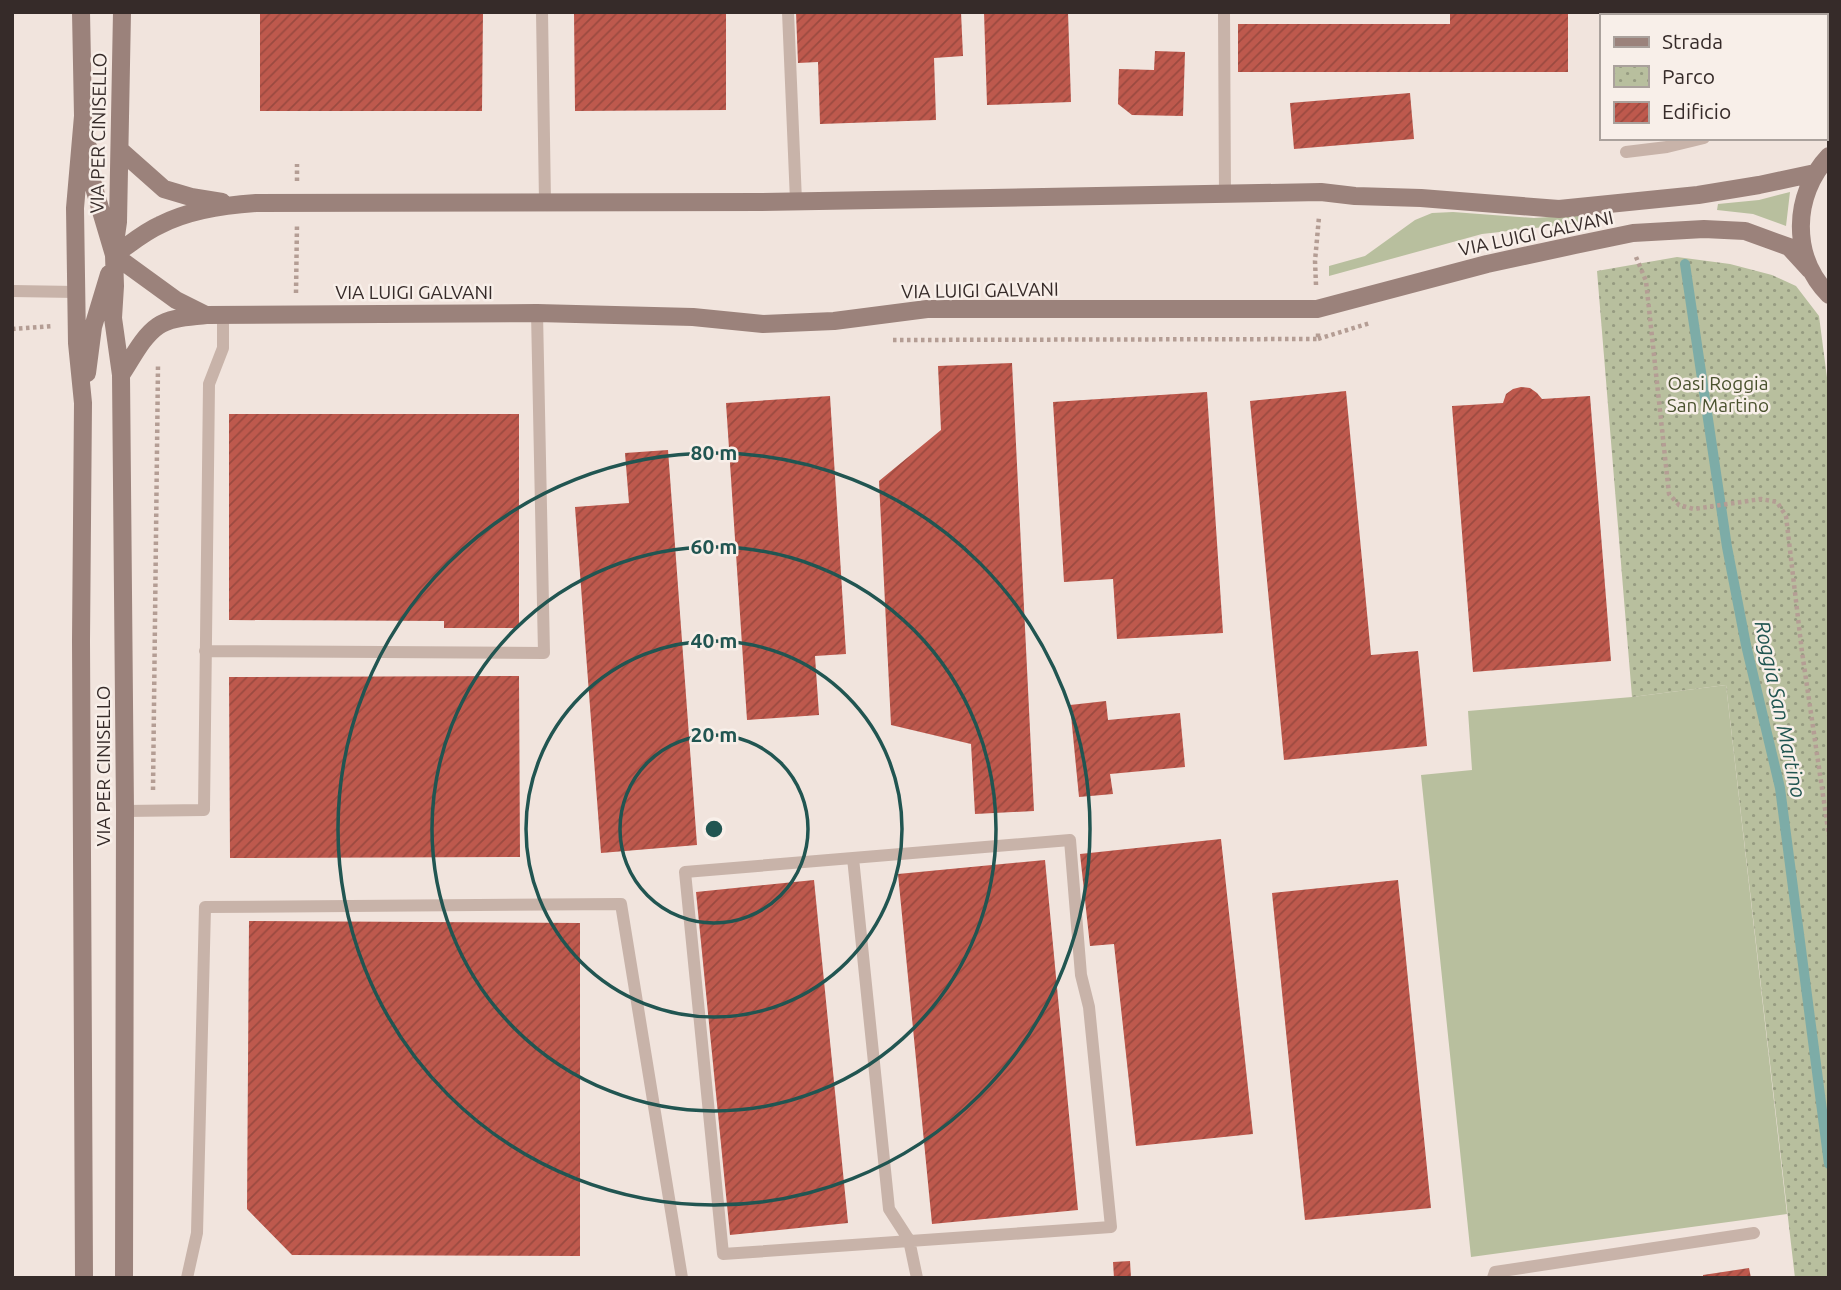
<svg xmlns="http://www.w3.org/2000/svg" width="1841" height="1290" font-family="Ubuntu,sans-serif">
	<style>
		.grass { fill: #b8bf9e }
		.park { fill: url(#park-dots) }
		.lines { fill: none; stroke-linecap: round; stroke-linejoin: round }
		.stream { stroke: #7daca7; stroke-width: 10 }
		.building { fill: url(#building-hatch) }
		.path { stroke: #b49d94; stroke-width: 4.5; stroke-dasharray: 3.5 3.5; stroke-linecap: butt }
		.lane { stroke: #c8b3a9; stroke-width: 12 }
		.secondary { stroke: #9b827b; stroke-width: 18 }
		.ring { fill: none; stroke: #215551; stroke-width: 3.5 }
		.labels { text-anchor: middle; dominant-baseline: central; stroke-width: 5; stroke-linejoin: round; paint-order: stroke }
		.street-label { font-size: 19px; fill: #362b29; stroke: #f8efe9 }
		.park-label { font-size: 19px; fill: #4a522e; stroke: #f8efe9 }
		.water-label { font-size: 21px; font-style: italic; fill: #215551; stroke: #f8efe9 }
		.centre { fill: #215551; stroke: #f8efe9; stroke-width: 3.5 }
		.ring-label { font-size: 21px; text-anchor: middle; font-weight: bold; fill: #215551; stroke: #f8efe9; stroke-width: 5; stroke-linejoin: round; paint-order: stroke }
	</style>
	<defs>
		<pattern id="park-dots" width="8" height="8" patternUnits="userSpaceOnUse" patternTransform="scale(1.75)"><rect width="8" height="8" fill="#b8bf9e"/><path d="M2 2h.1M6 6h.1" fill="none" stroke="#969b81" stroke-width="1.8" stroke-linecap="round"/></pattern>
		<pattern id="building-hatch" width="6" height="6" patternUnits="userSpaceOnUse" patternTransform="scale(1.75)"><rect width="6" height="6" fill="#be594d"/><path d="M-1 1l2-2M0 6l6-6M5 7l2-2" fill="none" stroke="#9b4a40"/></pattern>
	</defs>
	<rect width="100%" height="100%" fill="#f1e4dd"/>
	<path class="grass" d="M1790,192L1786,226L1753,214L1717,210L1718,204L1759,200Z
		M1453,212L1534,218L1580,215V223L1482,234L1329,276V266L1365,256L1415,220L1432,213Z
		M1726,685L1787,1214L1471,1257L1421,775L1472,770L1468,711L1632,697Z"/>
	<path class="park" d="M1652,12H1829V81L1825,83V16H1652Z
		M1677,257L1730,264L1772,275L1796,286L1819,316L1829,393V1278H1795L1726,685L1632,697L1597,271Z"/>
	<g class="lines">
		<path class="stream" d="M1681,12V16
			M1685,264L1727,547L1746,645L1780,788L1829,1164"/>
	</g>
	<path class="building" d="M260,12H483L482,111H260Z
		M574,12H726V110L575,111Z
		M796,12H961L963,56L934,58L936,120L820,124L818,62L798,63Z
		M984,12H1068L1071,102L987,105Z
		M1450,12H1568V72H1238V24H1450Z
		M1155,51L1185,52L1183,116L1132,115L1118,104L1119,69L1154,70Z
		M1410,93L1414,139L1294,149L1290,103Z
		M1012,363L1034,811L975,814L971,744L891,725L879,481L941,430L938,366Z
		M1521,387L1530,388L1537,393L1542,399L1590,396L1611,661L1473,672L1452,406L1503,403L1506,394L1513,389Z
		M1346,391L1371,655L1418,651L1427,746L1284,760L1250,401Z
		M1207,392L1223,633L1117,639L1113,579L1064,582L1053,402Z
		M830,396L846,654L815,656L819,715L747,720L726,403Z
		M229,414H519V628H444V621L229,620Z
		M668,450L697,845L601,853L575,507L629,503L625,453Z
		M519,676L520,857L230,858L229,677Z
		M1106,701L1108,720L1180,713L1185,767L1110,774L1113,794L1079,797L1070,705Z
		M1221,839L1253,1134L1136,1146L1114,944L1090,946L1080,854Z
		M1045,860L1078,1210L932,1224L898,874Z
		M814,880L848,1223L730,1235L696,892Z
		M1398,880L1431,1208L1305,1220L1272,893Z
		M249,921L580,923V1256L292,1255L247,1209Z
		M1130,1261L1131,1278H1114L1113,1262Z
		M1749,1268L1751,1278H1703V1275Z"/>
	<g class="lines">
		<path class="path" d="M1718,16L1719,12
			M1800,16L1801,12
			M297,181V164
			M1636,257L1646,281L1669,494L1679,505L1694,509L1761,499L1777,502L1786,516L1802,652L1829,836
			M1316,285L1315,261L1319,217
			M296,293L297,224
			M12,329L53,326
			M1318,339L1370,323
			M893,340L1318,339V332
			M153,790L158,365"/>
		<path class="lane" d="M542,12L545,202
			M788,12L796,201
			M1224,12L1225,195
			M1825,92L1829,91
			M1626,152L1667,147L1704,138
			M12,291L76,292
			M205,651L544,653L537,313
			M125,811L204,810L209,384L223,348V315
			M1070,840L1081,975L1089,1007L1111,1227L723,1254L685,872Z
			M853,858L889,1209L909,1240L917,1278
			M187,1278L197,1233L205,907L621,904L682,1278
			M1493,1278L1495,1272L1754,1233"/>
		<path class="secondary" d="M81,12L83,116L75,208L77,343L83,403L81,641L84,1278
			M88,147L92,181L114,255L115,286L113,318L121,375L125,811L124,1278
			M120,150L164,189L191,197L222,202
			M1829,156C1792,195 1791,257 1829,295
			M115,243L118,222L122,12
			M114,255C129,245 144,232 160,225C189,210 224,205 256,203L761,202L1321,192L1355,196L1421,198L1559,209L1698,195L1759,185L1815,173
			M114,255L176,300L206,315
			M87,373L93,327L109,274
			M121,375C132,359 142,337 158,326C171,317 191,317 206,315L537,313L693,317L763,324L834,321L927,309H1317L1487,264L1575,245L1633,233L1704,229L1745,231L1789,247L1810,270"/>
	</g>
	<g class="ring">
		<circle cx="714" cy="829" r="94"/>
		<circle cx="714" cy="829" r="188"/>
		<circle cx="714" cy="829" r="282"/>
		<circle cx="714" cy="829" r="376"/>
	</g>
	<g class="labels">
		<g class="street-label">
			<text transform="translate(98 133) rotate(-89)">VIA PER CINISELLO</text>
			<text transform="translate(1536 233) rotate(-12)">VIA LUIGI GALVANI</text>
			<text transform="translate(980 290) rotate(-1)">VIA LUIGI GALVANI</text>
			<text x="414" y="292">VIA LUIGI GALVANI</text>
			<text transform="translate(103 766) rotate(-90)">VIA PER CINISELLO</text>
		</g>
		<g class="park-label">
			<text x="1718" y="383">Oasi Roggia<tspan x="1718" dy="22">San Martino</tspan></text>
		</g>
		<g class="water-label">
			<text transform="translate(1781 709) rotate(78)">Roggia San Martino</text>
		</g>
	</g>
	<circle cx="714" cy="829" r="10" class="centre"/>
	<g class="ring-label">
		<text x="714" y="460">80 m</text>
		<text x="714" y="554">60 m</text>
		<text x="714" y="648">40 m</text>
		<text x="714" y="742">20 m</text>
	</g>
	<rect width="1841" height="1290" fill="none" stroke="#362b29" stroke-width="28"/>
	<rect x="1600" y="14" width="228" height="126" fill="#f8efe9" stroke="#aaa19c" stroke-width="2"/>
	<rect x="1614" y="37" width="35" height="10" fill="#9b827b" stroke="#aaa19c" stroke-width="2"/>
	<text x="1662" y="49" font-size="21" fill="#362b29">Strada</text>
	<rect x="1614" y="66" width="35" height="21" fill="url(#park-dots)" stroke="#aaa19c" stroke-width="2"/>
	<text x="1662" y="84" font-size="21" fill="#362b29">Parco</text>
	<rect x="1614" y="102" width="35" height="21" fill="url(#building-hatch)" stroke="#aaa19c" stroke-width="2"/>
	<text x="1662" y="119" font-size="21" fill="#362b29">Edificio</text>
</svg>
